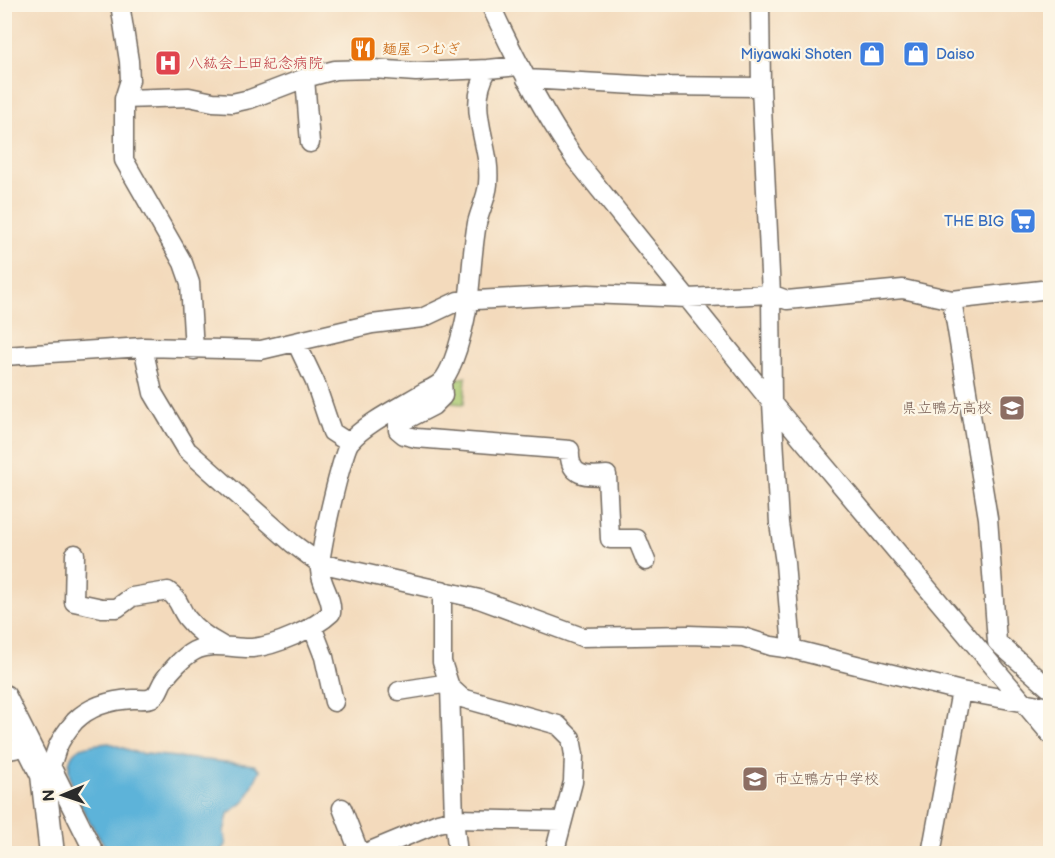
<svg xmlns="http://www.w3.org/2000/svg" width="1055" height="858" font-family="'Balsamiq Sans','Klee One',sans-serif">
	<style>
		.green { fill: #a9c971; stroke: #6a7a4e; stroke-width: 1.5 }
		.water { fill: #5db3d9; stroke: #446f82; stroke-width: 1.5 }
		.lines { fill: none; stroke-linecap: round; stroke-linejoin: round }
		.minor-casing { stroke: #71685e; stroke-width: 21 }
		.major-casing { stroke: #71685e; stroke-width: 27 }
		.minor { stroke: #fff; stroke-width: 18 }
		.major { stroke: #fff; stroke-width: 24 }
		.labels { text-anchor: middle; dominant-baseline: central; stroke-width: 4.5; stroke-linejoin: round; paint-order: stroke }
		.food-label { font-size: 15px; fill: #c56008; stroke: #fcf5e5; text-anchor: start }
		.shop-label { font-size: 15px; fill: #366cbe; stroke: #fcf5e5; text-anchor: end }
		.health-label { font-size: 15px; fill: #be3a42; stroke: #fcf5e5; text-anchor: start }
		.education-label { font-size: 15px; fill: #785e54; stroke: #fcf5e5; text-anchor: end }
	</style>
	<rect width="100%" height="100%" fill="#fcf5e5"/>
	<filter id="ink" filterUnits="userSpaceOnUse"><feTurbulence type="fractalNoise" baseFrequency=".0167" numOctaves="2"/><feDisplacementMap in="SourceGraphic" scale="12" xChannelSelector="R" yChannelSelector="G"/><feConvolveMatrix kernelMatrix="1 2 1 2 8 2 1 2 1" color-interpolation-filters="sRGB"/></filter>
	<filter id="wash" filterUnits="userSpaceOnUse"><feTurbulence type="fractalNoise" baseFrequency=".008" numOctaves="4" result="noise"/><feDisplacementMap in="SourceGraphic" scale="24" xChannelSelector="R" yChannelSelector="G"/><feGaussianBlur stdDeviation="1.35" result="paint"/><feColorMatrix in="noise" values="0 0 0 0 0 0 0 0 0 0 0 0 0 0 0 0 0 1.4 0 .05"/><feComposite in="paint" operator="in"/></filter>
	<g filter="url(#wash)">
		<rect width="100%" height="100%" fill="#f3dabc"/>
		<path class="green" d="M466,377L464,404L452,403L448,381Z"/>
		<path class="water" d="M109,743L137,753L254,765L260,770L245,801L228,814L224,832L226,845L220,853L110,854C98,834 50,770 77,750C86,744 99,744 109,743Z"/>
	</g>
	<g filter="url(#ink)">
		<g class="lines">
			<defs>
				<path id="minor" d="M120,4L129,61L130,80L124,99V160L183,263L190,283L194,350
					M490,4C515,59 542,111 576,160L772,403L1050,734
					M760,4L761,87L771,294L772,403L779,523L785,563L792,649
					M305,78L310,143
					M526,79L655,86L761,87
					M124,99L189,97L213,102L232,103L250,99L305,78L335,70L373,69L416,72L488,69
					M952,300L988,518L997,642L1050,689
					M296,342L315,382L332,432L349,443
					M143,347L153,393L187,450L292,543L319,563L479,599L582,637L689,635L743,637L771,646L792,649L961,691L1050,707
					M4,356L143,347L261,350L372,324L422,318L458,301L588,294L688,298L771,294L787,300L903,289L952,300L1050,289
					M442,382L443,396L433,406L398,424V430L404,435L416,438L570,450C568,477 587,477 607,475L610,539H637L646,561
					M75,554L74,602L102,608H117L132,597L168,591C179,598 180,609 187,618C197,631 208,638 221,645
					M442,590V662L450,687L462,698L558,725L571,738L574,755L573,782L554,854
					M312,626L324,657L334,702
					M450,687L454,819L458,854
					M399,691L449,683
					M4,751L30,746
					M52,768L95,854
					M43,775C53,766 53,759 57,748C61,739 69,728 75,721C91,705 112,700 133,699C138,699 147,700 151,698C159,695 160,685 164,680C171,670 183,657 194,651C213,641 233,649 252,648C275,646 314,629 331,613C333,598 321,585 320,570C318,557 342,452 350,442C364,424 405,404 426,391C430,389 437,386 441,382C450,374 458,348 461,336C472,299 470,261 477,223C480,210 487,197 488,184C492,142 464,110 488,69L518,66
					M342,808L360,854
					M363,854L438,823L454,819L562,821
					M931,854L961,691"/>
				<path id="major" d="M4,697L43,775L52,854"/>
			</defs>
			<use href="#minor" class="minor-casing"/>
			<use href="#major" class="major-casing"/>
			<use href="#minor" class="minor"/>
			<use href="#major" class="major"/>
		</g>
	</g>
	<defs>
		<symbol id="restaurant-square" viewBox="-11 -11 22 22"><rect x="-9" y="-9" width="18" height="18" rx="4" fill="#e8710a" stroke="#fcf5e5"/><path d="M-5-6h1v4h1v-4h1v4h1v-4h1v5L-1.5 .5V6h-2V.5L-5-1ZM5-6V6H3V1.5H1.5Q1.5-4 5-6Z" fill="#fff"/></symbol>
		<symbol id="shop-square" viewBox="-11 -11 22 22"><rect x="-9" y="-9" width="18" height="18" rx="4" fill="#3f7fe0" stroke="#fcf5e5"/><path d="M-5-2.5h2.3a2.7 3.5 0 0 1 5.4 0H5L5.5 6h-11ZM-1.5-2.5h3a1.5 2.3 0 0 0-3 0Z" fill="#fff"/></symbol>
		<symbol id="hospital-square" viewBox="-11 -11 22 22"><rect x="-9" y="-9" width="18" height="18" rx="4" fill="#e0444e" stroke="#fcf5e5"/><path d="M-5-5h3v3.5h4V-5h3V5h-3V1.5h-4V5h-3Z" fill="#fff"/></symbol>
		<symbol id="supermarket-square" viewBox="-11 -11 22 22"><rect x="-9" y="-9" width="18" height="18" rx="4" fill="#3f7fe0" stroke="#fcf5e5"/><path d="M-6-5.5h2.5l.6 2H6L4.5 2H-2.5L-4.4-4H-6ZM-1.5 3.2a1.3 1.3 0 1 0 .1 0ZM3 3.2a1.3 1.3 0 1 0 .1 0Z" fill="#fff"/></symbol>
		<symbol id="school-square" viewBox="-11 -11 22 22"><rect x="-9" y="-9" width="18" height="18" rx="4" fill="#8d6e63" stroke="#fcf5e5"/><path d="M0-5L7-2L0 1L-7-2ZM-4 1L0 2.5L4 1V4Q0 6-4 4Z" fill="#fff"/></symbol>
	</defs>
	<g fill-rule="evenodd">
		<use href="#restaurant-square" x="348" y="34" width="30" height="30"/>
		<use href="#shop-square" x="857" y="39" width="30" height="30"/>
		<use href="#shop-square" x="901" y="39" width="30" height="30"/>
		<use href="#hospital-square" x="153" y="48" width="30" height="30"/>
		<use href="#supermarket-square" x="1008" y="206" width="30" height="30"/>
		<use href="#school-square" x="997" y="393" width="30" height="30"/>
		<use href="#school-square" x="740" y="764" width="30" height="30"/>
	</g>
	<g class="labels">
		<g class="food-label">
			<text x="382" y="49">麺屋 つむぎ</text>
		</g>
		<g class="shop-label">
			<text x="852" y="54">Miyawaki Shoten</text>
			<text x="936" y="54" text-anchor="start">Daiso</text>
			<text x="1004" y="221">THE BIG</text>
		</g>
		<g class="health-label">
			<text x="188" y="63">八紘会上田紀念病院</text>
		</g>
		<g class="education-label">
			<text x="992" y="408">県立鴨方高校</text>
			<text x="774" y="779" text-anchor="start">市立鴨方中学校</text>
		</g>
	</g>
	<rect width="1055" height="858" fill="none" stroke="#fcf5e5" stroke-width="24"/>
	<g transform="translate(63 795) rotate(268)" stroke="#fcf5e5" stroke-width="4.5" paint-order="stroke">
	<path d="M0-4.5L10 22L0 15L-10 22Z" fill="#2b2b2b"/>
	<text y="-9" font-size="16" font-weight="bold" text-anchor="middle" fill="#2b2b2b">N</text>
	</g>
</svg>
